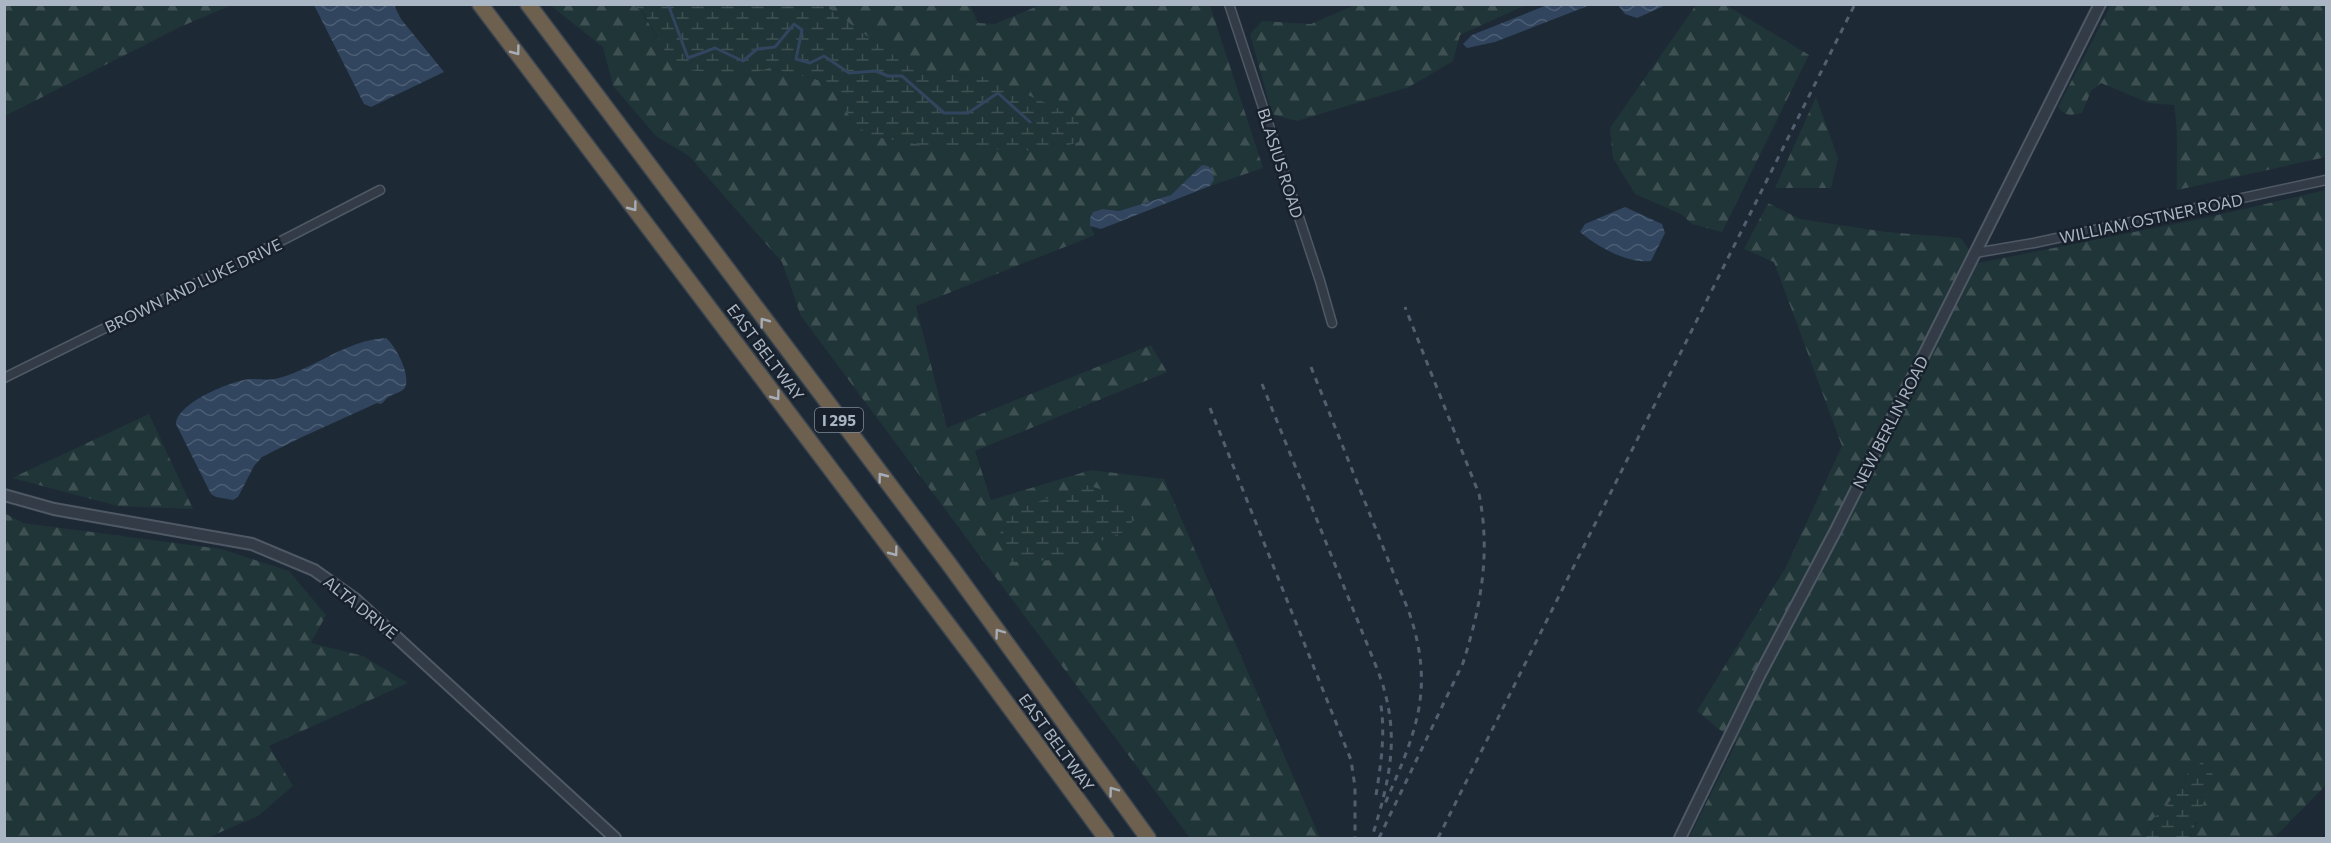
<svg xmlns="http://www.w3.org/2000/svg" width="2331" height="843" font-family="Commissioner,sans-serif">
	<style>
		.forest { fill: url(#forest-firs) }
		.wetland { fill: url(#wetland-marsh) }
		.water { fill: url(#water-waves) }
		.lines { fill: none; stroke-linecap: round; stroke-linejoin: round }
		.stream { stroke: #31455e; stroke-width: 3 }
		.minor-casing { stroke: #4f5965; stroke-width: 11 }
		.tertiary-casing { stroke: #4f5965; stroke-width: 14 }
		.motorway-casing { stroke: #3c4651; stroke-width: 18 }
		.minor { stroke: #323b46; stroke-width: 8 }
		.tertiary { stroke: #323b46; stroke-width: 10 }
		.motorway { stroke: #6d604f; stroke-width: 15 }
		.rail { stroke: #535f6e; stroke-width: 3; stroke-dasharray: 6 6; stroke-linecap: butt }
		.oneway { stroke: #a5adb8 }
		.labels { text-anchor: middle; dominant-baseline: central; stroke-width: 5; stroke-linejoin: round; paint-order: stroke }
		.shield { fill: #18202b; stroke: #7f8996; stroke-width: 1.5 }
		.shield-label { font-size: 15px; font-weight: bold; fill: #abb6c4 }
		.street-label { font-size: 16px; fill: #abb6c4; stroke: #18202b }
	</style>
	<defs>
		<pattern id="forest-firs" width="22" height="20" patternUnits="userSpaceOnUse" patternTransform="scale(1.5)"><rect width="22" height="20" fill="#203537"/><path d="M5 1l3.5 6h-7zM16 11l3.5 6h-7z" fill="#3e5052"/></pattern>
		<pattern id="wetland-marsh" width="20" height="14" patternUnits="userSpaceOnUse" patternTransform="scale(1.5)"><rect width="20" height="14" fill="#203537"/><path d="M1 5h8M5 5V1M11 12h8M15 12V8" fill="none" stroke="#3e5052"/></pattern>
		<pattern id="water-waves" width="16" height="10" patternUnits="userSpaceOnUse" patternTransform="scale(1.5)"><rect width="16" height="10" fill="#31455e"/><path d="M0 5q4-4 8 0t8 0" fill="none" stroke="#4c5e73"/></pattern>
	</defs>
	<rect width="100%" height="100%" fill="#1e2936"/>
	<path class="forest" d="M5,4H232V5L180,27L5,116Z
		M550,5H634L642,12L670,59L748,75L769,68L823,81L842,99L853,125L987,77L918,73L824,5H970L978,23L995,24L1040,5H1210L1263,168L1210,186L1213,180L1202,165L1171,195L1119,211L1103,209L1090,218V225L1095,235L916,306L947,428L1151,345L1167,372L975,451L991,500L1091,470L1164,479L1320,838H1190L801,316L782,262L689,156L656,136L613,86L603,47Z
		M1355,5V4L1526,5L1460,35L1453,61L1409,87L1297,121L1272,114L1250,34L1262,21L1311,24Z
		M1696,5H1726L1809,55L1722,232L1692,224L1681,214L1635,194L1613,158L1610,128Z
		M2111,5H2326V157L2177,190C2176,161 2179,133 2174,105L2149,103L2101,83L2091,91L2082,113C2071,115 2065,117 2058,107Z
		M1816,97L1838,158L1831,188H1775Z
		M2326,190V785L2274,838H2190L2197,823L2188,773L2176,795L2153,819L2145,838H1689L1736,743L1697,711L1786,567L1842,446L1774,262L1744,249L1768,203L1800,219L1886,232L1961,238L1978,263L2205,218Z
		M149,414L193,509L118,506L12,478Z
		M4,513L23,523L221,549L289,571L326,615L311,643L363,656L408,683L269,746L293,786L258,816L207,838H5Z"/>
	<path class="wetland" d="M634,5H824L918,73L987,77L1084,120L1079,142L1047,151L932,147L876,137L853,125L842,99L823,81L769,68L748,75L687,70L670,60L643,12Z
		M1086,485L1118,494L1134,518L1128,530L1054,560L1011,562L999,542L1002,524L1026,506Z
		M2202,762L2214,776L2190,838H2145L2153,819L2176,795L2188,773Z"/>
	<path class="water" d="M314,5H394L401,19L444,72L371,107L364,104Z
		M1547,5H1590L1495,42L1467,48L1463,44L1472,35Z
		M1618,5H1666L1637,18L1625,14Z
		M1202,165L1208,166L1212,170L1214,180L1210,186L1101,229L1090,226V218L1093,212L1103,209L1119,211L1171,195Z
		M1625,207L1662,224L1665,233L1651,261C1628,264 1598,247 1580,232L1585,224Z
		M386,338C395,345 413,377 404,389C400,393 392,394 387,398C385,400 384,402 381,404L377,403L300,438L262,457L254,466L238,497L233,500L216,497L211,494L176,424C177,403 232,380 251,379C261,379 269,381 279,378C316,368 346,340 386,338Z"/>
	<g class="lines">
		<path class="stream" d="M668,4L688,58L715,48L743,61L757,49L775,47L794,24L802,30L796,59L810,63L824,56L849,73L876,71L888,76H902L944,113H968L998,93L1030,122"/>
		<defs>
			<path id="minor" d="M1229,4L1320,281L1332,323
				M1975,253L2034,243L2326,180
				M4,378L283,240L380,190"/>
			<path id="tertiary" d="M4,495L54,509L252,544L314,570L355,599L615,838
				M1680,838L1759,676L1836,530L2100,4"/>
			<path id="motorway" d="M480,4L980,667L1106,838
				M528,4L949,564L1148,838"/>
		</defs>
		<use href="#minor" class="minor-casing"/>
		<use href="#tertiary" class="tertiary-casing"/>
		<use href="#motorway" class="motorway-casing"/>
		<use href="#minor" class="minor"/>
		<use href="#tertiary" class="tertiary"/>
		<use href="#motorway" class="motorway"/>
		<path class="rail" d="M1311,367L1409,612C1436,691 1415,734 1384,806
			M1262,384L1378,671C1401,732 1391,776 1372,837
			M1210,408L1351,760L1355,787V838
			M1376,795C1381,764 1386,731 1380,700
			M1379,838L1463,663C1481,606 1491,553 1479,494L1405,307
			M1438,838L1855,4"/>
	</g>
	<defs><path id="oneway-chevron" d="M-2-3.5L2.5 0L-2 3.5" fill="none" stroke-width="1.6" stroke-linecap="round" stroke-linejoin="round" transform="scale(1.5)"/></defs>
	<g class="oneway">
		<use href="#oneway-chevron" transform="translate(516 51) rotate(53)"/>
		<use href="#oneway-chevron" transform="translate(633 207) rotate(53)"/>
		<use href="#oneway-chevron" transform="translate(764 322) rotate(-127)"/>
		<use href="#oneway-chevron" transform="translate(776 396) rotate(53)"/>
		<use href="#oneway-chevron" transform="translate(882 477) rotate(-127)"/>
		<use href="#oneway-chevron" transform="translate(894 552) rotate(53)"/>
		<use href="#oneway-chevron" transform="translate(999 633) rotate(-126)"/>
		<use href="#oneway-chevron" transform="translate(1113 791) rotate(-126)"/>
	</g>
	<g class="labels">
		<rect class="shield" x="815" y="408" width="48" height="24" rx="4.5"/>
		<g class="shield-label">
			<text x="839" y="420">I 295</text>
		</g>
		<g class="street-label">
			<text transform="translate(1281 163) rotate(72)">BLASIUS ROAD</text>
			<text transform="translate(2151 218) rotate(-12)">WILLIAM OSTNER ROAD</text>
			<text transform="translate(193 285) rotate(-26)">BROWN AND LUKE DRIVE</text>
			<text transform="translate(766 352) rotate(53)">EAST BELTWAY</text>
			<text transform="translate(1890 422) rotate(-63)">NEW BERLIN ROAD</text>
			<text transform="translate(361 607) rotate(39)">ALTA DRIVE</text>
			<text transform="translate(1057 742) rotate(54)">EAST BELTWAY</text>
		</g>
	</g>
	<rect width="2331" height="843" fill="none" stroke="#abb6c4" stroke-width="12"/>
</svg>
